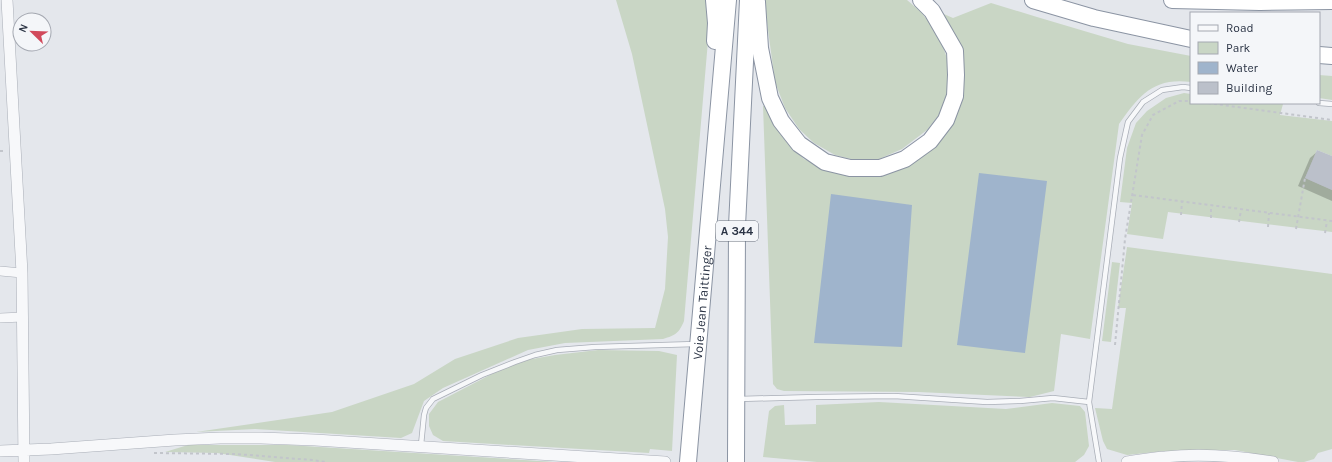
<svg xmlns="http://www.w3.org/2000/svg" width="1332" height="462" font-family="Karla,sans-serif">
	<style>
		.green { fill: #c9d6c5 }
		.water { fill: #9fb4cc }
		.shadow { fill: #0003 }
		.building { fill: #bbc0ca }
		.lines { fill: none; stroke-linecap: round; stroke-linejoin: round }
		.service-casing { stroke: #a9aeb7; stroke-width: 6 }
		.minor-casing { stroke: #a9aeb7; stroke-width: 10 }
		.tertiary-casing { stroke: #a9aeb7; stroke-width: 12 }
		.motorway-casing { stroke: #8b94a3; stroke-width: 18 }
		.path { stroke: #c2c5cb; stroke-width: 2; stroke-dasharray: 3 3; stroke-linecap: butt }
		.service { stroke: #f7f8fa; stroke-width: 4.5 }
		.minor { stroke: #f7f8fa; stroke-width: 9 }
		.tertiary { stroke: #f7f8fa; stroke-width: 11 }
		.motorway { stroke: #fff; stroke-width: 16 }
		.labels { text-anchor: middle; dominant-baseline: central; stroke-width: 3; stroke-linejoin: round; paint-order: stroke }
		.shield { fill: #f4f6f9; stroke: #676e7b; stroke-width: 1 }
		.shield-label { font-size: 12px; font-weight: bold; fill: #2b3445 }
		.street-label { font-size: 13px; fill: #2b3445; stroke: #f4f6f9 }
	</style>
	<rect width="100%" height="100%" fill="#e4e7ec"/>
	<path class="green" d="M616,0H708L709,29L684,321C679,333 676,335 663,339L565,343L528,350L443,388L424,401L412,433L401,438L255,429L196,432L332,412L414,384L455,359L518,338L582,329L655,328L665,289L668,237L665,209L632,54Z
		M764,0H907L921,12L939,35L950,67L947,97L942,111L927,130L902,149L879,159L859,161L835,155L814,143L799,129L785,108L775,82Z
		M991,3L1037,17L1128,44L1191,56V82C1153,77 1139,96 1119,124L1090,339L1061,334L1054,391L1030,397L918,392L784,391L777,389L773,384L763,106H767L775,127L788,144L804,159L834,172L866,177L896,170L961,100L964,84L960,59L939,12L953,18Z
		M1319,75L1332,76V100L1319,98Z
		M1184,93L1191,94V103L1283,104L1280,115L1332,121V156L1317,150L1305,178L1332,190V232L1168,212L1163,239L1127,234L1132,203L1120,202L1127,148L1136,123L1147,111L1166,98Z
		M1127,247L1332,274V449L1318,453L1314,459L1304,462H1298L1235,450L1165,451L1127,455L1107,449L1103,441L1095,408L1112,409L1126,308H1118Z
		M1112,262L1120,263L1111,342L1102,341Z
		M598,350L659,351L677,355L672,451L650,449L649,453L443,441L433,435L429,426V414L438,402L515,362L555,355Z
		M879,402L1006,409L1052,403L1080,406L1085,412L1089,446L1084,455L1075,462H817L763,457L769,411L775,406L784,405L785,425L816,424V405Z
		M188,445H288L556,462H275L217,453L165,452Z"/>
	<path class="water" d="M979,173L1047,181L1025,353L957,345Z
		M831,194L912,205L902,347L814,343Z"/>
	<path class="shadow" d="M1318,151L1332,157V201L1298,186L1310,158Z"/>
	<path class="building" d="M1317,150L1332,156V190L1305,178Z"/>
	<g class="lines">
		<defs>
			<path id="service" d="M1319,103L1332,104
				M739,399L816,397L894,396L987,402L1020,401L1053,398L1089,402
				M421,445L424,415L426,408L433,399L482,375L515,362L535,355L557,350L595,347L696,344
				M1099,462L1089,402L1120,158L1128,122L1143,102L1162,90L1183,87L1191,88"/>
			<path id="minor" d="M0,271L22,273
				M0,318L23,317"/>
			<path id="tertiary" d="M7,0L22,273L24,462
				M0,451L51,449L175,440L220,438H261L315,440L665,462
				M1127,462C1140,460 1152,458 1165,457C1201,453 1237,456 1273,462"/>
			<g id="motorway">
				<path d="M714,0L716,23L715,41"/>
				<path d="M1033,0L1094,18L1191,39"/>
				<path d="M1172,0L1260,2L1332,1"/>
				<path d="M757,2L760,48L770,98L781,121L799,144L825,162L850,168H880L905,159L930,141L946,120L955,96L956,75L955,51L932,11L921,0"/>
				<path d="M1319,55L1332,56"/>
				<path id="s1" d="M688,462L728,0"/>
				<path d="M736,462L737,226L748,0"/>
			</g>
		</defs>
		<use href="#service" class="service-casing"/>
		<use href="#minor" class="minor-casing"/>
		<use href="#tertiary" class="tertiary-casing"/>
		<use href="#motorway" class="motorway-casing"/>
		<path class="path" d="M1208,103L1332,120
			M0,151H6
			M1133,195L1332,221
			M1181,215L1182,202
			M1211,218V206
			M1239,222L1241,210
			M1268,227L1269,213
			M1296,229L1305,178
			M1325,233L1327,221
			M1115,345L1125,239L1142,135L1153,115L1179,101H1191
			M154,453L236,454L312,460L326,462"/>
		<use href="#service" class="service"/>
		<use href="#minor" class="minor"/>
		<use href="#tertiary" class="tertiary"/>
		<use href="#motorway" class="motorway"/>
	</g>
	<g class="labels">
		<rect class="shield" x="716" y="221" width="42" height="20" rx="3"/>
		<g class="shield-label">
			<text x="737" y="231">A 344</text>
		</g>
		<g class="street-label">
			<text stroke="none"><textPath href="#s1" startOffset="160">Voie Jean Taittinger</textPath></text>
		</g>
	</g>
	<rect x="1190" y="12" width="130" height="92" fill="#f4f6f9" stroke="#a4a8b1"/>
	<rect x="1198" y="25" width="20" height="6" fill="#f7f8fa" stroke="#a4a8b1"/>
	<text x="1226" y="32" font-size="12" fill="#2b3445">Road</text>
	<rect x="1198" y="42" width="20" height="12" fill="#c9d6c5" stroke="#a4a8b1"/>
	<text x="1226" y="52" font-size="12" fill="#2b3445">Park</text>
	<rect x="1198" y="62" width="20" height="12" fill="#9fb4cc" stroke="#a4a8b1"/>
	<text x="1226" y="72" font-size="12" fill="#2b3445">Water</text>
	<rect x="1198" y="82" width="20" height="12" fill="#bbc0ca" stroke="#a4a8b1"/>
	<text x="1226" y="92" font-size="12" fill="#2b3445">Building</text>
	<g transform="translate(32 32) rotate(293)"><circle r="19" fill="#f4f6f9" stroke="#a4a8b1"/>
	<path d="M0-3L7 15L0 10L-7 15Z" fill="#d1495b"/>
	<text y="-6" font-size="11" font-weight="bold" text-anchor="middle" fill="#2b3445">N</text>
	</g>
</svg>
